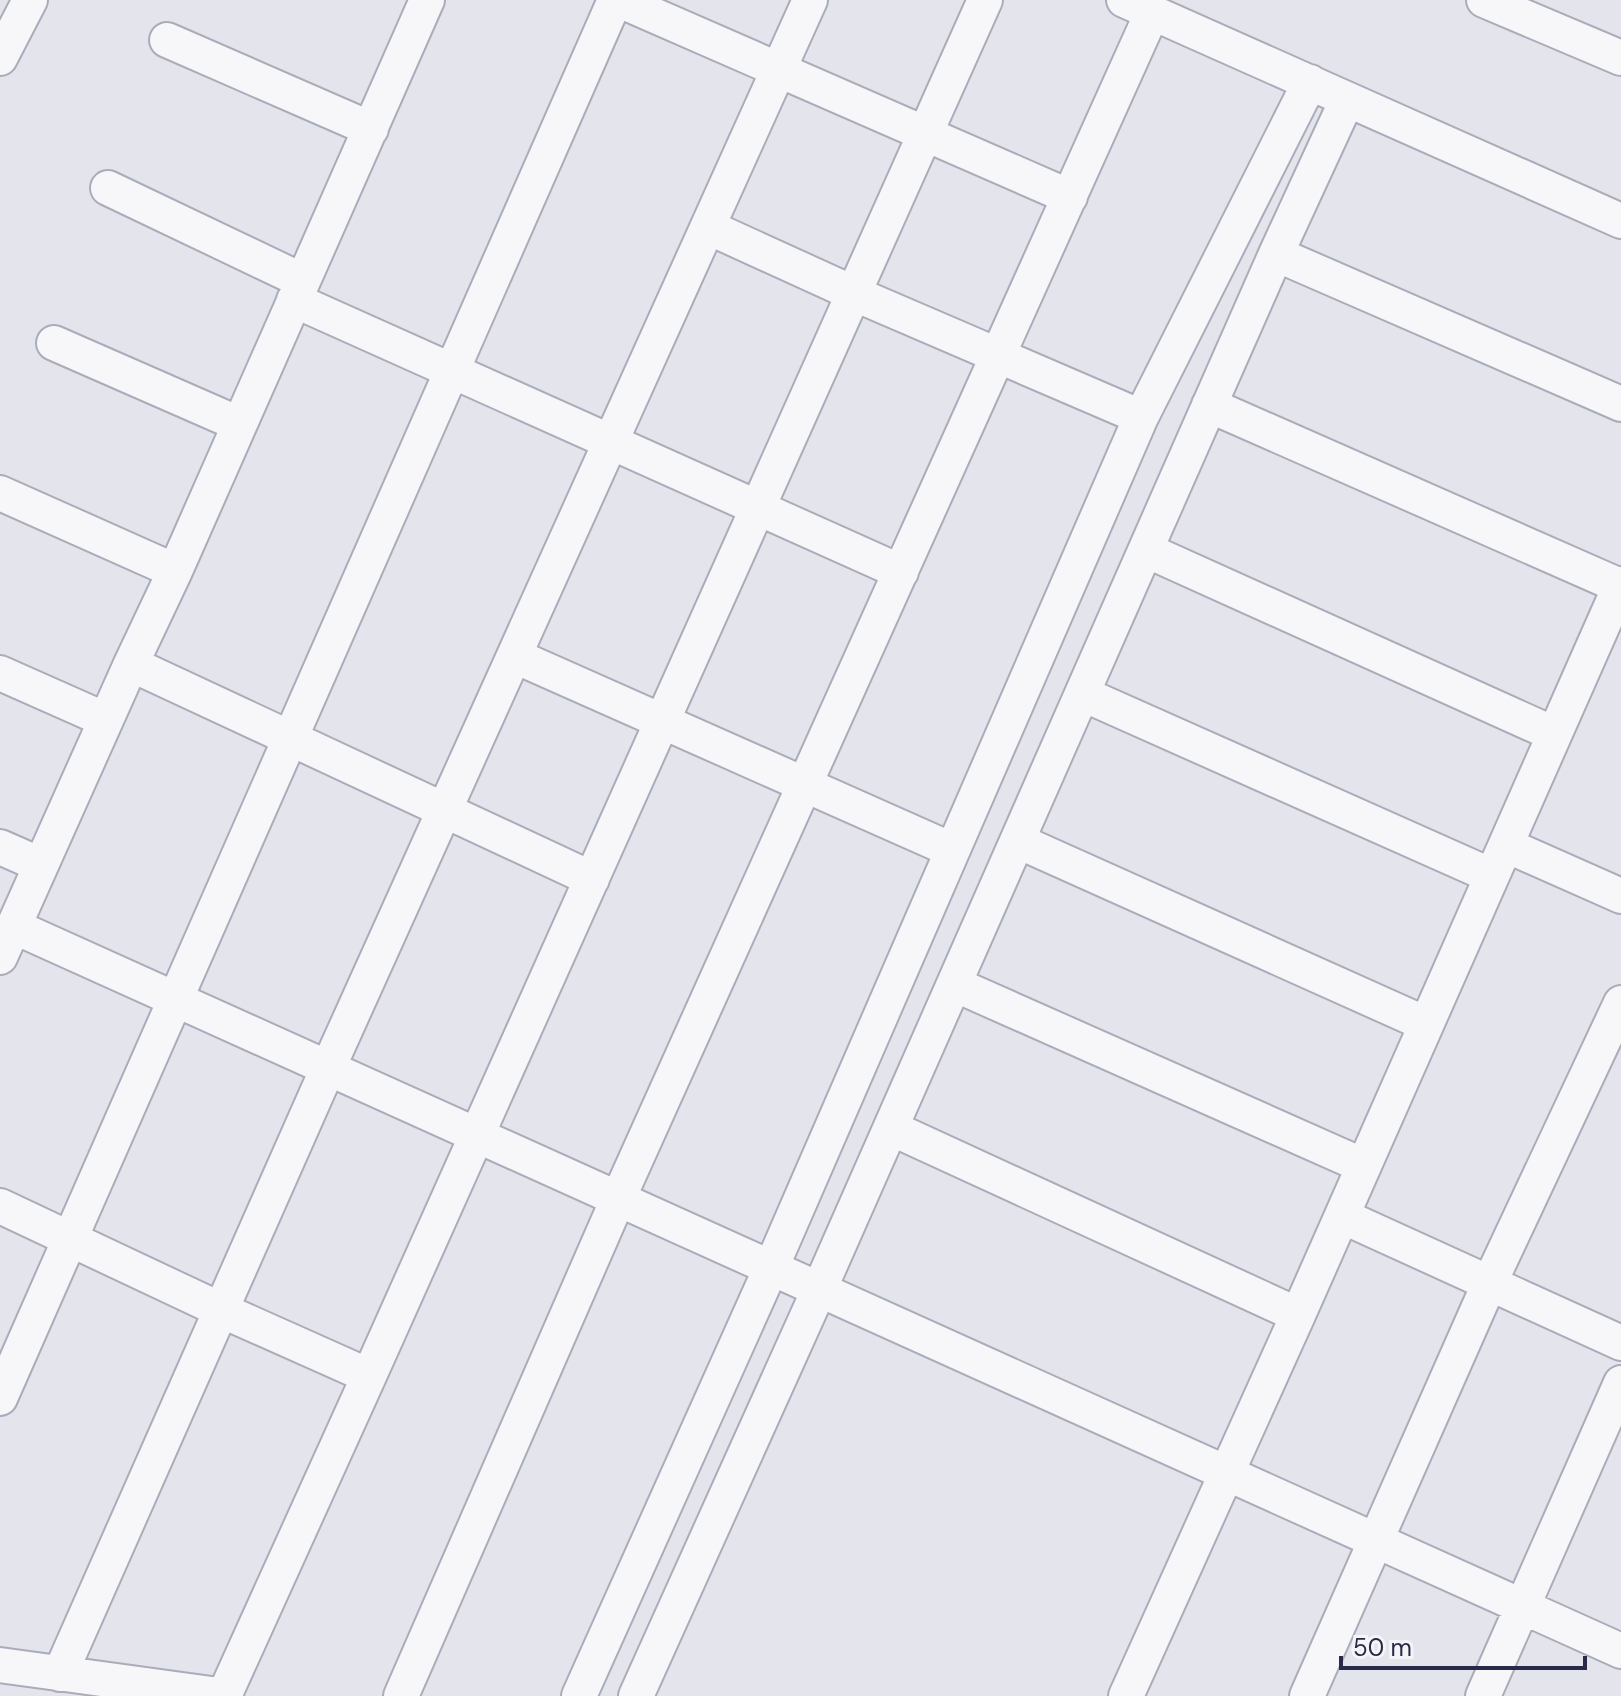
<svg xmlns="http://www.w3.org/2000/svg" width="1621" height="1696" font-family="'DM Sans',sans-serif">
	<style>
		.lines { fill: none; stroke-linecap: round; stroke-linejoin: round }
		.minor-casing { stroke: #abacba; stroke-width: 38 }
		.minor { stroke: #f7f7fa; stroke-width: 34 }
	</style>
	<rect width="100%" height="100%" fill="#e3e4ec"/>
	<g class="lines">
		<defs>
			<path id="minor" d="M619,0L1070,197
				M1124,0L1621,221
				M1484,0L1621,58
				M167,40L371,129
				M0,58L30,0
				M108,188L303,281
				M708,227L855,294L1141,417
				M1276,254L1621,404
				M294,300L901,572
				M54,343L239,424
				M1209,405L1620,586
				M0,493L175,571
				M1146,550L1554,734
				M515,656L952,850
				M131,664L592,879
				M0,673L106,720
				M1083,694L1492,876
				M1018,841L1426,1024
				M1506,845L1621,896
				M0,847L41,865
				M13,926L1621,1651
				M0,957L131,664L175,571L427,0
				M954,984L1364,1166
				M891,1128L1298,1315
				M0,1206L221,1310L369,1376
				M1342,1216L1621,1343
				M0,1398L615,0
				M0,1665L226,1696
				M60,1674L328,1068L810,0
				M224,1696L369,1376L985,0
				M401,1696L618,1199L1152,13
				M579,1696L771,1268L1141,417L1310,82
				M636,1696L819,1290L1276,254L1347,100
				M1126,1696L1298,1315L1621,584
				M1307,1696L1490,1282L1621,1003
				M1483,1696L1621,1383"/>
		</defs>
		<use href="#minor" class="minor-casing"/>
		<use href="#minor" class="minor"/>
	</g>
	<path d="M1341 1656v12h244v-12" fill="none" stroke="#292a47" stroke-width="4"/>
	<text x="1353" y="1656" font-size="24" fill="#292a47" stroke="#f4f4f9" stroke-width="6" paint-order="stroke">50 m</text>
</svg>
